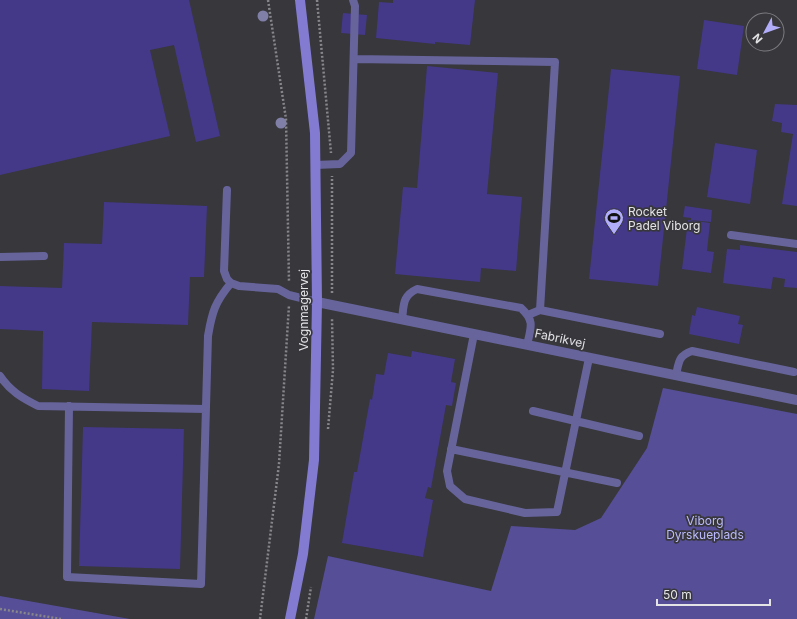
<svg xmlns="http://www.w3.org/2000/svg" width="797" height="619" font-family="Inter,sans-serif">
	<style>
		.green { fill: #564e97 }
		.building { fill: #443889 }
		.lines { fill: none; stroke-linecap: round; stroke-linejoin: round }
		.path { stroke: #87878b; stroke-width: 2.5; stroke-dasharray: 2 2; stroke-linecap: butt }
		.lane { stroke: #67649b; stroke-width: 8 }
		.street { stroke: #67649b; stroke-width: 10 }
		.secondary { stroke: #827bd1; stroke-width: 10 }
		.tree { fill: #807fa7 }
		.labels { text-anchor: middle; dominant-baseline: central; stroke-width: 3.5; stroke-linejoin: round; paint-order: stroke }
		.poi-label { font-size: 12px; fill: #e4e4e7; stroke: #37373c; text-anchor: start }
		.street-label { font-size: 12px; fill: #e4e4e7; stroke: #37373c }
		.park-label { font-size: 12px; fill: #bcbafe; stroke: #37373c }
	</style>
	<rect width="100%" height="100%" fill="#37373c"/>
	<path class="green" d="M663,388L797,414V619H314L328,556L491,591L511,526L575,530L601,518L647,448Z
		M0,596L130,619H0Z"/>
	<path class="building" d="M0,0H189L220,136L196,142L174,45L150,50L170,136L0,175Z
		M393,0H475L470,45L435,42V44L376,38L379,2L393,3Z
		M343,13L367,15L365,35L341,33Z
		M704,20L744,26L737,75L697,69Z
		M427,66L498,73L487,194L522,197L516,271L481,268L480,282L395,274L403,187L417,188Z
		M611,69L680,76L658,286L589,279Z
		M775,104L797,105V206L782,204L793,134L781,132L782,123L772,121Z
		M715,143L757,150L750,204L707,197Z
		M104,202L207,206L204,277H190L188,325L92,322L89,391L42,389L43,331L0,329V286L62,288L64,243L102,244Z
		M685,206L712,210L711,222L691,220V218L683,217Z
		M688,220L710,223L707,251L714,252L711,273L682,269Z
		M740,245L797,252V288L784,287L785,279L773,277L771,289L723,283L727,249L740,250Z
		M697,307L740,316L738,324L743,325L739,344L689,334L692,315L695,316Z
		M412,351L455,359L451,382L456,383L452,406L446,405L431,488L428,487L425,498L433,500L423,557L342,543L354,472H357L370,399L372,400L376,374L384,375L388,353L411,357Z
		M83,427L184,429L180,569L79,566Z"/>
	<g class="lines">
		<path class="path" d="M268,0L286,119L289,282
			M317,0L331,153
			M332,293V176
			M328,429L333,370L332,318
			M0,609L61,619
			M260,619L279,464L289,305
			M306,619L311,587"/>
		<path class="lane" d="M354,59L555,62L540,310
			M315,165L340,164L351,153L355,6L353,0
			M227,190L224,271L227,279L231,283L239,286L278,289L289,295L317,302
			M731,235L797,244
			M0,257L44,256
			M528,315L540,310L660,334
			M402,319C404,305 402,296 417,289L521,308C535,321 531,327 527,345
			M474,334L447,471L450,486L465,499L525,513L557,512L589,358
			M676,375C679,362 678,356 692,351L794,372
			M0,376C10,391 22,398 38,406L206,409
			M69,406L67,577L201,584L208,336C212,312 215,302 231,283
			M533,411L639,436
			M451,449L617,483"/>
		<path class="street" d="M317,302L797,400"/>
		<path class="secondary" d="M290,619L303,554L314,460L317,302L315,133L300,0"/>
	</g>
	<g class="tree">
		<circle cx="263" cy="16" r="5.5"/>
		<circle cx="281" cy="123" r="5.5"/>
	</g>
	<defs>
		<symbol id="stadium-pin" viewBox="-11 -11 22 30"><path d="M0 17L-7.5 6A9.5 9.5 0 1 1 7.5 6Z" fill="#b1adfa" stroke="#37373c"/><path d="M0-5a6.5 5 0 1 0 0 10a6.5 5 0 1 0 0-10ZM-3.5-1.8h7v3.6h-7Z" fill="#111"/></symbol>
	</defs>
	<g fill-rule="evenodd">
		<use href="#stadium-pin" x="603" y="207" width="22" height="30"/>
	</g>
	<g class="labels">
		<g class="poi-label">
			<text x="628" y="211">Rocket<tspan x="628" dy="14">Padel Viborg</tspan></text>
		</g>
		<g class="street-label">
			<text transform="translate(303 310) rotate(-90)">Vognmagervej</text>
			<text transform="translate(560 338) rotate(12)">Fabrikvej</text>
		</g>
		<g class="park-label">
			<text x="705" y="520">Viborg<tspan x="705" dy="14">Dyrskueplads</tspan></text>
		</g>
	</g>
	<g transform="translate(765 32) rotate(229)"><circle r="19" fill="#37373c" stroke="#7c7c80"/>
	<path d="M0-3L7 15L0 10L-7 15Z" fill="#b1adfa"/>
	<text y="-6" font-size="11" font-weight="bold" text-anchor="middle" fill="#e4e4e7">N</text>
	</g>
	<path d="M657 599v6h113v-6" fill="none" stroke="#e4e4e7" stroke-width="2"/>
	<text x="663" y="599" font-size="12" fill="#e4e4e7" stroke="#37373c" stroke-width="3" paint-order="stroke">50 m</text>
</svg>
